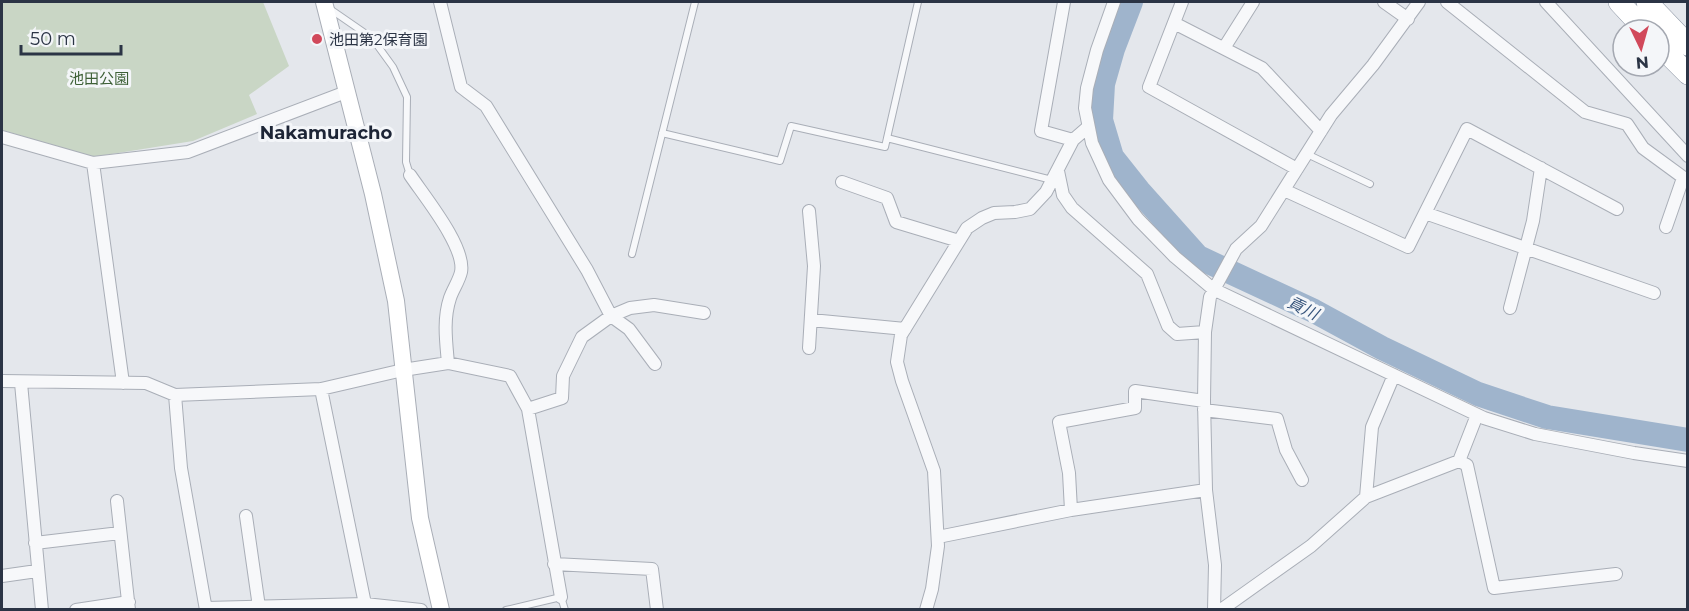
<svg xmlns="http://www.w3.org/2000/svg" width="1689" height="611" font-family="Montserrat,'Noto Sans JP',sans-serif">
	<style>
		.green { fill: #c9d6c5 }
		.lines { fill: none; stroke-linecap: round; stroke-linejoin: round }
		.river { stroke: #9fb4cc; stroke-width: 24 }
		.lane-casing { stroke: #a9aeb7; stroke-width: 8 }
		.street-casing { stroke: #a9aeb7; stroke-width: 14 }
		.secondary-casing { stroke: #a9aeb7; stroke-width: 18 }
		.highway-casing { stroke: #8b94a3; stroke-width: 22 }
		.lane { stroke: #f7f8fa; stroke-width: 6 }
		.street { stroke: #f7f8fa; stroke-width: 12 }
		.secondary { stroke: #fff; stroke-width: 16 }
		.highway { stroke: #fff; stroke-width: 21 }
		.poi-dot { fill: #d1495b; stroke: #f4f6f9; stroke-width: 2 }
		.labels { text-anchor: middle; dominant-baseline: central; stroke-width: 6; stroke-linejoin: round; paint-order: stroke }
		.poi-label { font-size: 15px; fill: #2b3445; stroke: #f4f6f9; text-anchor: start }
		.park-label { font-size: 15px; fill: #3f6138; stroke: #f4f6f9 }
		.water-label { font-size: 16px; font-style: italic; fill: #34527a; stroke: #f4f6f9 }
		.quarter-label { font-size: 18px; font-weight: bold; fill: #1d2536; stroke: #f4f6f9 }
	</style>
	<rect width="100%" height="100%" fill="#e4e7ec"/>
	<path class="green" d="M2,2H263L289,66L249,95L257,114L193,141L93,157L2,130Z"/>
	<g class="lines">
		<path class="river" d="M1131,2L1113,49L1103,84L1101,120L1112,157L1139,191L1198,257L1314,311L1382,348L1478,394L1547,417L1688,440"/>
		<defs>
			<path id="lane" d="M330,9L372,38L393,67L407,97L406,162L410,175
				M662,133L780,161L791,126L885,147L887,138L1052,180
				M887,138L918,2
				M1307,154L1370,184
				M632,254L695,2
				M506,610L561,597L565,610"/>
			<path id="street" d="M440,2L461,87L486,106L587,270L611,316L629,329L655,364
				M1064,2L1041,131L1073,140
				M1114,2L1097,50L1087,88L1085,108L1092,143L1109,180L1138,219L1175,257L1213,289L1484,418L1535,434L1634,453L1688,461
				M1182,2L1149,87L1297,169
				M1384,2L1408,19
				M1447,2L1585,112L1627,124L1643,148L1688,181
				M1546,2L1688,156
				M1174,23L1262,68L1321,131
				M1224,48L1253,2
				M2,137L93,163L188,152L346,92
				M93,163L123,383
				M1058,171L1063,195L1072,208L1147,274L1168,326L1177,334L1205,332
				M410,175C424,196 466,247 461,272C459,281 453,289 450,298C443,319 446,341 448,363
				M842,182L887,198L896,222L959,241
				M1284,190L1408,247L1467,129L1617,209
				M1425,213L1654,293
				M1666,227L1683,178
				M1510,308L1533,221L1541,168
				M811,320L905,329
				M809,348L814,266L809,211
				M2,381L146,383L175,395L321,389L403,370L448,363L510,376L528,409L561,597
				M21,383L42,610
				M321,389L365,604
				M175,395L181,468L206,610
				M528,409L562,398L563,376L582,337L611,316L630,308L654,305L704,313
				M1204,410L1277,419L1286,450L1302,480
				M1459,461L1477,415
				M1366,497L1459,461L1467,465L1494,588L1616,574
				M117,501L129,610
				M1071,510L1069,473L1059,422L1135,408V391L1204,401
				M246,516L259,607
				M938,537L1071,510L1206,490
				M35,543L120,533
				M554,564L652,569L657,610
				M2,576L37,571
				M206,608L365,604L421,610
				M76,610L129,602
				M926,610L932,589L938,546L934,471L902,381L897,362L901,335L967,228L982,218L994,213L1015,212L1030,209L1046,192L1073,140L1088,127
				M1214,610L1215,565L1206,490L1204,401L1205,332L1210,297L1236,249L1261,226L1331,115L1373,65L1419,2
				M1221,610L1311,546L1366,497L1372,427L1394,375"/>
			<path id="secondary" d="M324,2L373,194L396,301L420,518L441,610"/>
			<path id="highway" d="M1619,2L1645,30
				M1647,2L1688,45
				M1659,45L1688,74"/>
		</defs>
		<use href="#lane" class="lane-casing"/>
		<use href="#street" class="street-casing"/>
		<use href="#secondary" class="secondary-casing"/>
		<use href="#highway" class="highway-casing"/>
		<use href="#lane" class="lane"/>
		<use href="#street" class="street"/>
		<use href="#secondary" class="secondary"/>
		<use href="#highway" class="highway"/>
	</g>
	<circle class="poi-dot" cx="317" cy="39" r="6"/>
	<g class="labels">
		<g class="poi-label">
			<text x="329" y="39">池田第2保育園</text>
		</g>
		<g class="park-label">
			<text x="99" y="78">池田公園</text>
		</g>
		<g class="water-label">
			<text transform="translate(1303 308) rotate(26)">貢川</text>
		</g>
		<g class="quarter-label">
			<text x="326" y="133">Nakamuracho</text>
		</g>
	</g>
	<rect width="1689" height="611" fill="none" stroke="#2b3445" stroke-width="6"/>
	<g transform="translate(1641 48) rotate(175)"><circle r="28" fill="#f4f6f9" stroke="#a4a8b1" stroke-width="1.5"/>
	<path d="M0-4.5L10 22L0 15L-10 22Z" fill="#d1495b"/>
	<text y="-9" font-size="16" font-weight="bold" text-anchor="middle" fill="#2b3445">N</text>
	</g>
	<path d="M21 45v9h100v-9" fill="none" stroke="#2b3445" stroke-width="3"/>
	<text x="30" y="45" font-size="18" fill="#2b3445" stroke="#f4f6f9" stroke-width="4.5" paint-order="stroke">50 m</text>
</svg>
